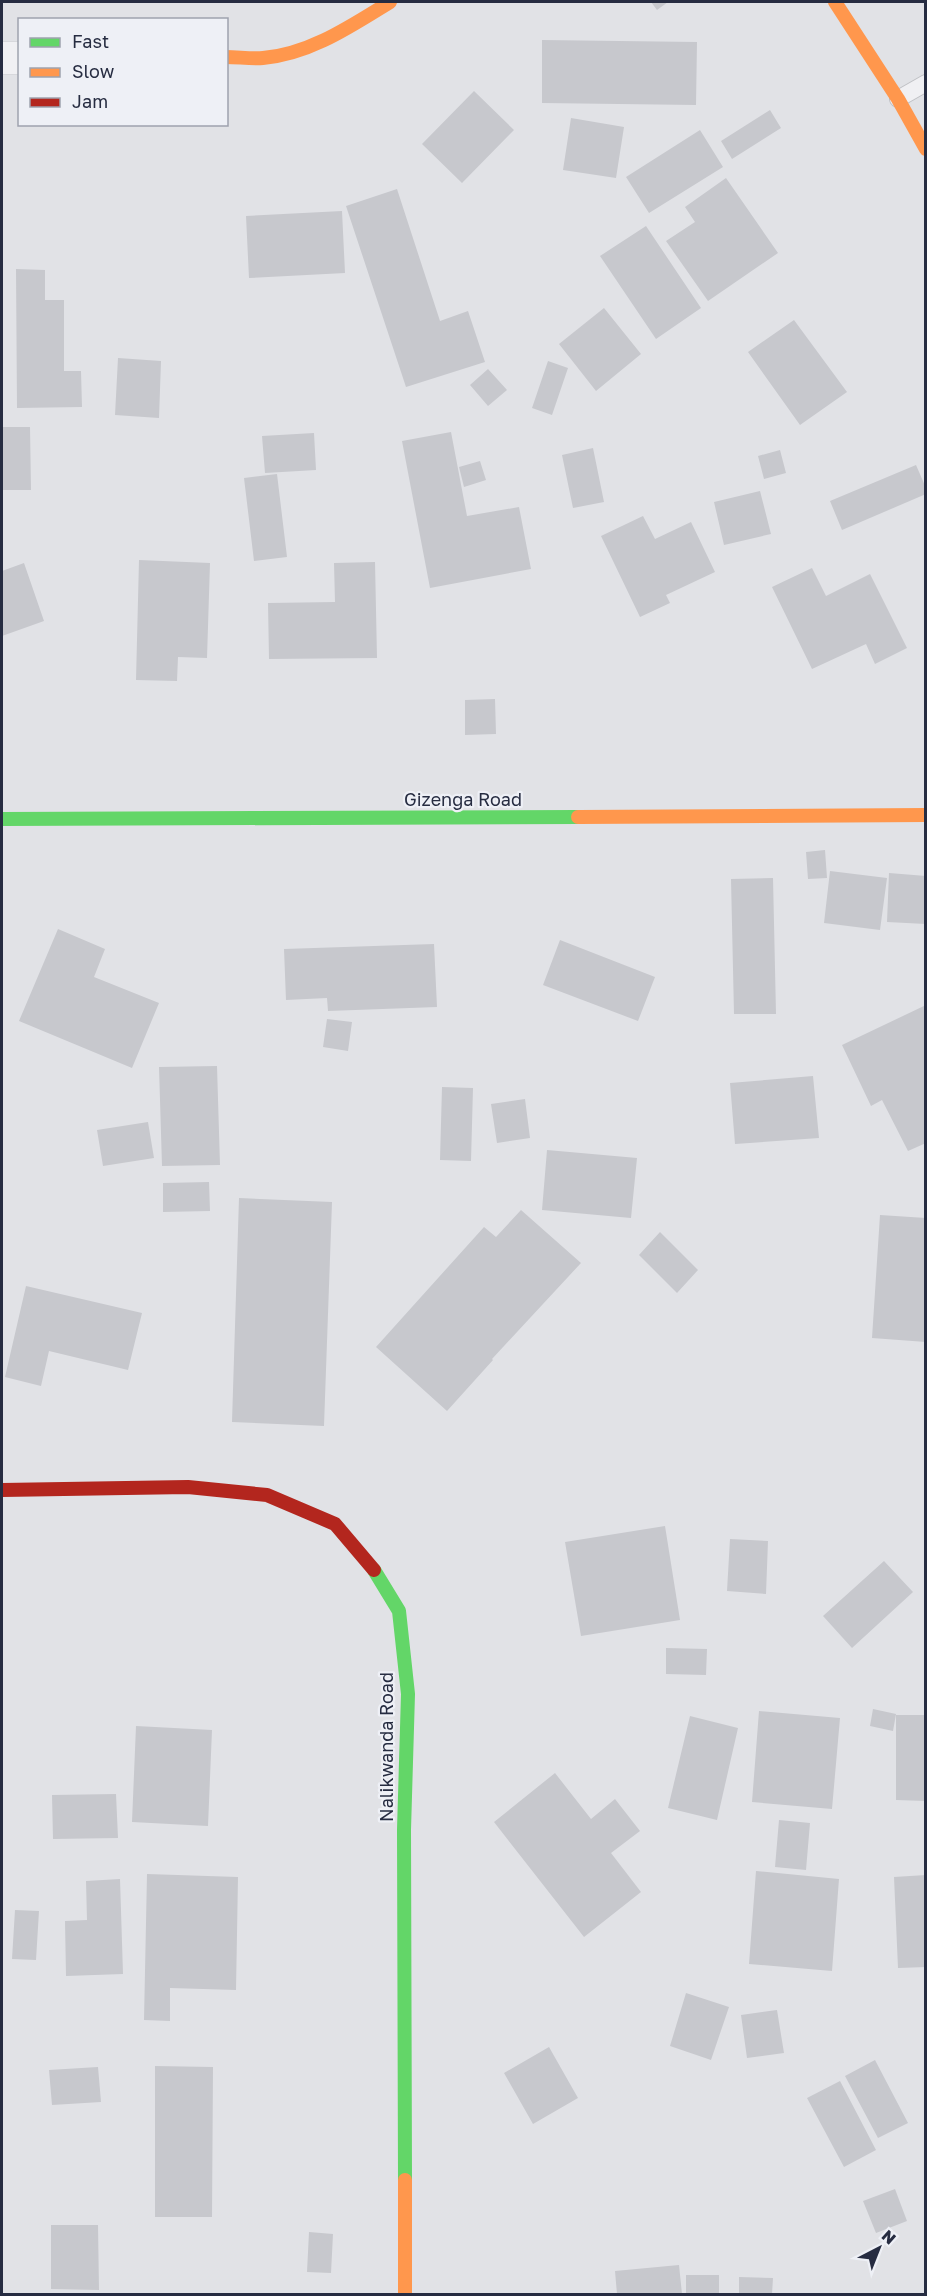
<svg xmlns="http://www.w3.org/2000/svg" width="927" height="2296" font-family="'Golos Text',sans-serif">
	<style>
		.building { fill: #c7c8cd }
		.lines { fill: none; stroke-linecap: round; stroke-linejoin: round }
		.lane-casing { stroke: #bfc0c4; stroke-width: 18 }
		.street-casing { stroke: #bfc0c4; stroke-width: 34 }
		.lane { stroke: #f0f0f3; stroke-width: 16 }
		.street { stroke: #f0f0f3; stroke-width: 33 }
		.fast { stroke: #63d668; stroke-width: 14 }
		.slow { stroke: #ff974d; stroke-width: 14 }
		.jam { stroke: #b3261e; stroke-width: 14 }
		.labels { text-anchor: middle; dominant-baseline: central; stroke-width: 4.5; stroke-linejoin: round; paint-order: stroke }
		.street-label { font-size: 18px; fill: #262c41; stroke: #eef0f6 }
	</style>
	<rect width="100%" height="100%" fill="#e1e2e6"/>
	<path class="building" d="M651,2H668L657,10Z
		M542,40L697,42L696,105L542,103Z
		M474,91L514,130L462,183L422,144Z
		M770,110L781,128L732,159L721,141Z
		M571,118L624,127L616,178L563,170Z
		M700,130L723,167L649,213L626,177Z
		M726,178L778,253L708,301L666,241L695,222L685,207Z
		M397,189L440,321L468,311L485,362L406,387L346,206Z
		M342,211L345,273L249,278L246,216Z
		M646,226L701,308L656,339L600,256Z
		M16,269L45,270V300H64V371H81L82,407L17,408Z
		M604,308L641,354L596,391L559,344Z
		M794,320L847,392L800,425L748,352Z
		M118,358L161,361L159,418L115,415Z
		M548,361L568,368L552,415L532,408Z
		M488,369L507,390L488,406L470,385Z
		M2,427H30L31,490H2Z
		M451,432L467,516L519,507L531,569L430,588L402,441Z
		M314,433L316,470L265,473L262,436Z
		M593,448L604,502L573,508L562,455Z
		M780,450L786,473L764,479L758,456Z
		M480,461L486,480L464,487L459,467Z
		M916,465L926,488V494L842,530L830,501Z
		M277,474L287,557L254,561L244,478Z
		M760,491L771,534L724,545L714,502Z
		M643,516L655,539L691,522L715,572L666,595L670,603L640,617L601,536Z
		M139,560L210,563L207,658L178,657L177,681L136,680Z
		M375,562L377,658L269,659L268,603L335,602L334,563Z
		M24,563L44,621L2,636V571Z
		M812,568L826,596L870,574L907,648L875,664L866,644L812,669L772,587Z
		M495,699L496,734L465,735V700Z
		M825,850L827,878L808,879L806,852Z
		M830,871L887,878L880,930L824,923Z
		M889,873L926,876V924L887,922Z
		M773,878L776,1014H734L731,879Z
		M58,929L105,949L94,977L159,1003L132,1068L19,1021Z
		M560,940L655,977L638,1021L543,985Z
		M434,944L437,1007L328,1011L327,998L286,1000L284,949Z
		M926,1005V1143L908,1151L882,1100L871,1106L842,1045Z
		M327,1019L352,1022L348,1051L323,1047Z
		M217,1066L220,1165L162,1166L159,1067Z
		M813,1076L819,1138L735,1144L730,1083Z
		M442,1087L473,1088L471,1161L440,1160Z
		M525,1099L530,1138L497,1143L491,1104Z
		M148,1122L154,1158L103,1166L97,1130Z
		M547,1150L637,1158L631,1218L542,1210Z
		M209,1182L210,1211L163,1212V1183Z
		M239,1198L332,1202L324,1426L232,1422Z
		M521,1210L581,1263L492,1359L493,1360L447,1411L376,1347L484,1227L496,1237Z
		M880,1215L926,1218V1342L872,1338Z
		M660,1232L698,1270L677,1293L639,1255Z
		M26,1286L142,1313L128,1370L49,1351L41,1386L5,1377Z
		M665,1526L680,1620L581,1636L565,1542Z
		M730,1539L768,1541L766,1594L727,1591Z
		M884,1561L913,1592L852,1648L823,1616Z
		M666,1648L707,1649L706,1675L666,1674Z
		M873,1709L896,1714L893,1731L870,1726Z
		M759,1711L840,1718L832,1809L752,1802Z
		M896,1715H926V1801L896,1800Z
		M690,1716L738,1728L717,1820L668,1808Z
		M136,1726L212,1730L208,1826L132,1822Z
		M555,1773L591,1819L615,1799L640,1831L611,1853L641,1892L584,1937L494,1822Z
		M116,1794L118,1838L53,1839L52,1795Z
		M779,1820L810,1823L806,1870L775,1867Z
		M756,1871L839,1879L832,1971L749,1964Z
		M147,1874L238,1877L236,1990L170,1988V2021L144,2020Z
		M926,1875V1967L898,1968L894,1877Z
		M120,1879L123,1974L66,1976L65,1921L87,1920L86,1881Z
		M15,1910L39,1911L36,1960L12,1959Z
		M686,1993L729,2007L711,2060L670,2046Z
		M777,2010L784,2053L747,2058L741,2015Z
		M549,2047L578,2098L533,2124L504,2073Z
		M875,2060L908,2123L878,2138L845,2076Z
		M155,2066L213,2067L212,2217H155Z
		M98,2067L101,2102L52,2105L49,2070Z
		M840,2081L876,2150L844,2167L807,2098Z
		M895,2189L907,2221L876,2233L863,2201Z
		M51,2225H98L99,2290L51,2289Z
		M309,2232L333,2234L331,2273L307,2272Z
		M679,2265L682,2294H617L615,2271Z
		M686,2275H719V2294H686Z
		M739,2277L773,2278L772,2294H739Z"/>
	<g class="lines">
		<defs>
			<path id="lane" d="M898,99L926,83"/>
			<path id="street" d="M2,58H20"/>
		</defs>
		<use href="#lane" class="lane-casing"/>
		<use href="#street" class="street-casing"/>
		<use href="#lane" class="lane"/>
		<use href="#street" class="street"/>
		<path class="fast" d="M2,819L578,817
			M374,1570L399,1611L408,1694L404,1830L405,2180"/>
		<path class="slow" d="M835,2L898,99L926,149
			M226,57C238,57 251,59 263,58C310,54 351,26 390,2
			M578,817L926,815
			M405,2180V2294"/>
		<path class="jam" d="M2,1490L188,1487L267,1495L335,1524L374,1570"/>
	</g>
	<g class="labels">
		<g class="street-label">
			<text x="463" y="799">Gizenga Road</text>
			<text transform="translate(386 1747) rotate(-90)">Nalikwanda Road</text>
		</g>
	</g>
	<rect width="927" height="2296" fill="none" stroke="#262c41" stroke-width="6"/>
	<rect x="18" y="18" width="210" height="108" fill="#eef0f6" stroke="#9ea2ae" stroke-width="1.5"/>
	<rect x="30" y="38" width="30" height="9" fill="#63d668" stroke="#9ea2ae" stroke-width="1.5"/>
	<text x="72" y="48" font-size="18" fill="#262c41">Fast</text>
	<rect x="30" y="68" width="30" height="9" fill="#ff974d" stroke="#9ea2ae" stroke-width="1.5"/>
	<text x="72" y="78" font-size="18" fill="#262c41">Slow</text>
	<rect x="30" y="98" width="30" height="9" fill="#b3261e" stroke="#9ea2ae" stroke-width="1.5"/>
	<text x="72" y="108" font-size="18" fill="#262c41">Jam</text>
	<g transform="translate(879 2248) rotate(42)" stroke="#eef0f6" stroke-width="4.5" paint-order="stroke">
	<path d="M0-4.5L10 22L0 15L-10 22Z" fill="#262c41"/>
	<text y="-9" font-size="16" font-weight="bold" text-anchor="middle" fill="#262c41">N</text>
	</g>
</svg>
